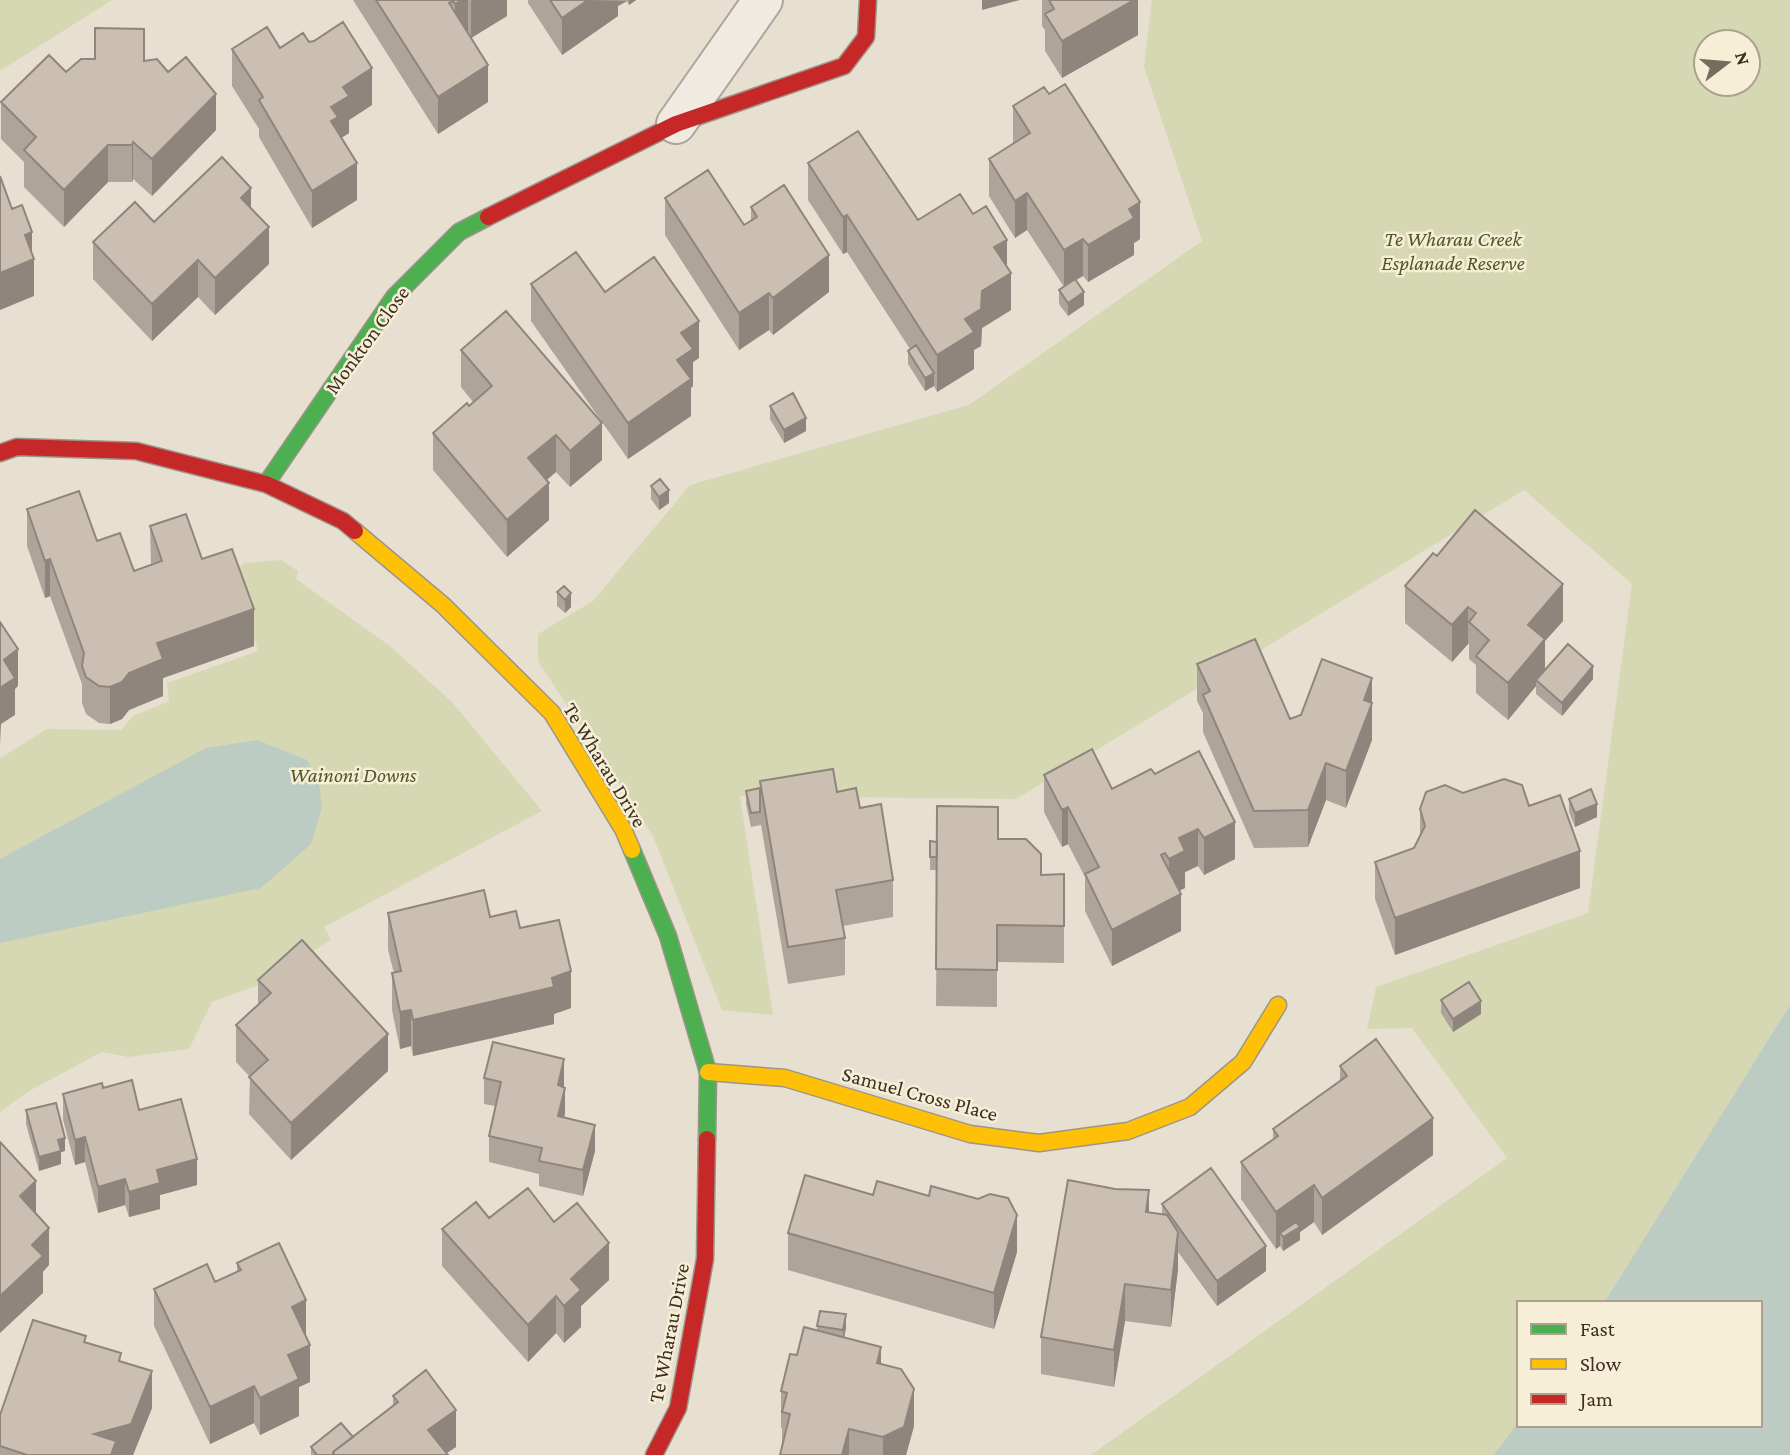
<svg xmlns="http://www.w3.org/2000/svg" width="1790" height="1455" font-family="'Crimson Pro',serif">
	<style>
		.green { fill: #d6d7b3; fill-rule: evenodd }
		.water { fill: #bcccc2 }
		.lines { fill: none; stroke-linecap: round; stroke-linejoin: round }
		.street-casing { stroke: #ada599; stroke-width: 42 }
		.fast-casing { stroke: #9c958a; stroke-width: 19 }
		.slow-casing { stroke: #9c958a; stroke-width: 19 }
		.jam-casing { stroke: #9c958a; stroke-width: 19 }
		.street { stroke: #efebe3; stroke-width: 38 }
		.fast { stroke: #4caf50; stroke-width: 16 }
		.slow { stroke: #ffc107; stroke-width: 16 }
		.jam { stroke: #c62828; stroke-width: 16 }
		.wall { fill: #afa499 }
		.shaded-wall { fill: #8e867d }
		.building { fill: #cbbfb2; stroke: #8e867d; stroke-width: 2 }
		.labels { text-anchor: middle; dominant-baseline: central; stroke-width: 5; stroke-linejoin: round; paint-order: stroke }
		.park-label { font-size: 21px; font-style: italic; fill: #4d5a26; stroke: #f7eed8 }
		.street-label { font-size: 21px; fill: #3d2e20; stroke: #f7eed8 }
	</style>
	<rect width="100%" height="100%" fill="#e7e0d1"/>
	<path class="green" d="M0,0H112L0,71Z
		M1152,0H1790V1455H1091L1507,1158L1412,1028L1367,1029L1376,987L1588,913L1632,584L1524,490L1016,799L740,796L773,1015L722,1010L653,836L538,661V634L593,601L690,485L969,405L1202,241L1144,67ZM1706,42H1748V84H1706ZM1519,1303H1760V1425H1519Z
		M281,560L298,571L296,579L390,646L453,703L542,811L324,927L331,940L259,985L212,1002L189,1049L128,1057L102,1052L29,1091L0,1112V758L47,729L121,730L133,716L169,701L167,683L258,651L235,571L245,563Z"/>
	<path class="water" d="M257,740L307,760L319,782L322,807L311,844L261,888L0,943V859L206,748Z
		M1790,1005V1455H1494L1519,1421V1425H1760V1303H1604Z"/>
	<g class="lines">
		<defs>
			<path id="street" d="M676,124L763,0"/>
			<path id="fast" d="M266,484L394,297L459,232L488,217
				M632,850L668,936L708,1072L707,1139"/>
			<path id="slow" d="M355,531L443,605L552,713L623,829L632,850
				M708,1072L785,1078L970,1134L1039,1143L1128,1131L1190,1107L1243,1062L1278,1005"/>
			<path id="jam" d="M488,217L676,124L844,66L866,37L868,0
				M0,453L17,447L136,451L266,484L343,521L355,531
				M654,1455L678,1408L705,1259L707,1139"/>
		</defs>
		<use href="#street" class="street-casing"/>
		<use href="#fast" class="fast-casing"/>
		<use href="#slow" class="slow-casing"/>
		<use href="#jam" class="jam-casing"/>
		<use href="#street" class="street"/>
		<use href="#fast" class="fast"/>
		<use href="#slow" class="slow"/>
		<use href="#jam" class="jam"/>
	</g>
	<path class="wall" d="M353,0H507V16L471,38L488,102L438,134Z
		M528,0H636L629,5L627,1L618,6V16L562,55L528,3Z
		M1042,0H1138V35L1062,78L1045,51V30L1042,26Z
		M309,42L372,105L349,120V133L341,138L357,200L312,228L259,137V129L232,86V49L280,48Z
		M144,60L216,130L152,196L133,179L132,182H108L64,227L24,187V162L1,139V102L66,72Z
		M1013,106L1140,239L1134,243V255L1088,282L1083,276L1076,280L1084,305L1068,316L1059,304V290L1064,287L1027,230L1015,238L989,196V159L1013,144Z
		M808,163L1007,267L1011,310L982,328L981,346L974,350V369L937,392L934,386L925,391L908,364V351L910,349L847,252L843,254L808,200Z
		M665,198L744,225L751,221V207L829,292L773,335L769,330L739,350L665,235Z
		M251,209L269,264L215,315L198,297L152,341L93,279V242L154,222Z
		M531,284L605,292L699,358L693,362V386L691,388V416L628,459L531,321Z
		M461,350L602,460L570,487L556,472L547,480L549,520L507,557L433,470V433L473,402L461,387Z
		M770,406L806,431L784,443L770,419Z
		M651,486L669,503L659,510L651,499Z
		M27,509L97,541L134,571L151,565L150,526L202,559L254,646L163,678V696L129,710L122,719L110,724L99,723L86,714L82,703V684L50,596L45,598L27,546Z
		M1437,556L1563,621L1545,641V670L1593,679L1562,716L1536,694V686L1508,720L1476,693V665L1469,659V644H1468L1452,662L1405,623V586Z
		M564,586L571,607L565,613L557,606V592Z
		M1197,664L1290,719L1372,678V740L1346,808L1326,800L1308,847L1254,848L1203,732V713L1197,701Z
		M1155,774L1235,859L1204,875L1198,866L1185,872V888L1179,891L1181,931L1112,966L1085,911V877L1068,844L1062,847L1044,812V775L1112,789Z
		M760,781L837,792L860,808L893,880V917L843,926L845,938V975L788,984L761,825L751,827L746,804V791L760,788Z
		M1463,793L1529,806L1580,888L1395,955L1375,899V862L1414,848L1420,836V809Z
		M1569,799L1597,817L1575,827L1569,812Z
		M998,839L1041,875L1064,874V963L997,962V1007L936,1006L937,870H930V841Z
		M388,913L490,917L520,928L571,1008L554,1014V1024L413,1056L411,1046L400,1049L392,1010V973H394L388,950Z
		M258,980L388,1071L291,1160L249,1114L250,1077L236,1062V1025L258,1005Z
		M1441,1000L1481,1014L1453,1032L1441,1013Z
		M1340,1066L1433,1155L1322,1235L1314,1222L1300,1232V1240L1283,1251L1280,1246L1276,1249L1241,1199V1162L1273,1139V1129L1340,1081Z
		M484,1078L564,1085L565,1113L564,1118L595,1151L583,1196L539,1186V1174L489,1162V1136L495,1106L484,1104Z
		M103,1088L139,1110L197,1185L160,1195V1209L129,1217L125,1205L98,1213L85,1162L75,1165L63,1120V1094Z
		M26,1110L65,1151L61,1152V1164L39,1171L26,1124Z
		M1162,1204L1266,1271L1217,1306L1178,1252V1269L1171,1327L1125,1321L1114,1387L1041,1374V1337L1149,1212L1162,1214Z
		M489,1218L554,1222L609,1280L581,1306V1327L564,1343L556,1333L528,1362L442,1266V1229Z
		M788,1233L1017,1252L994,1329L788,1270Z
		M237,1263L306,1337L310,1382L299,1387V1416L260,1435L254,1423L210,1444L154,1326V1289L215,1282L237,1272Z
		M817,1326L846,1328L844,1337L881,1364L914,1426L906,1455H780L782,1446V1428H781V1391L797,1355L817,1331Z
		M86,1342L121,1362L152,1408L133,1455H0V1415Z
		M393,1396L456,1447L446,1453L448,1455H311V1447L353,1437L393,1406Z"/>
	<path class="shaded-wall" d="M462,0H468V33L455,41V4Z
		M473,0H507V16L471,38V1Z
		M588,0L627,1L618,6V16L562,55V18Z
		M629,0H636L629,5Z
		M982,0H1020L982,10Z
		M1134,0H1138V35L1062,78V41Z
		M488,65V102L438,134V97Z
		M372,68V105L349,120V133L338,140L331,158V107L343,87Z
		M216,94V130L152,196V159Z
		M133,142V179L132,182V145Z
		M108,145V182L64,227V190Z
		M357,163V200L312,228V191Z
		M251,188V225L241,198Z
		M1027,193V230L1015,238V201Z
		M1140,202V239L1134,243V255L1088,282V245L1129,209Z
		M847,215V252L843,254V217Z
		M269,227V264L215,315V278Z
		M32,232V260L34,259V296L0,310V273L25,235Z
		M1083,239V276L1064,287V250Z
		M1007,240V276L1011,273V310L982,328L981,346L974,350V369L937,392V355L965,319L982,291L994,247Z
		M829,255V292L773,335V298Z
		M198,260V297L152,341V304Z
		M1084,292V305L1068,316V303Z
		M769,293V330L739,350V313Z
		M699,321V358L693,362V386L691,388V416L628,459V423L677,360L681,333Z
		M934,373V386L925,391V378Z
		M806,418V431L784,443V430Z
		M602,423V460L570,487V451Z
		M556,435V472L528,495V458Z
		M549,483V520L507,557V520Z
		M669,490V503L659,510V497Z
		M50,559V596L45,598V561Z
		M1563,584V621L1545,641V676L1536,680V686L1508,720V683L1528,625Z
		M571,593V607L565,613V600Z
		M1468,607V644L1452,662V625Z
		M254,609V646L163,678V696L129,710L122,719L110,724V687L129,673L157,643Z
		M18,649V686L15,689V715L1,724L0,745V688L4,660Z
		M1593,666V679L1562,716V703Z
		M1372,678V740L1346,808V771L1364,700Z
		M1326,763V800L1308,847V810Z
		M1597,804V817L1575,827V813Z
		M1068,807V844L1062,847V810Z
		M1235,822V859L1204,875V838Z
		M1198,829V866L1185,872V888L1169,896V859L1179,838Z
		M1580,851V888L1395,955V918Z
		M1181,894V931L1112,966V930Z
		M571,971V1008L554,1014V1024L413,1056V1020L552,978Z
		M1481,1001V1014L1453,1032V1019Z
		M411,1010V1046L400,1049V1012Z
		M388,1034V1071L291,1160V1123Z
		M564,1059V1085L558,1111V1085Z
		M565,1088V1113L558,1142V1116Z
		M1433,1118V1155L1322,1235V1198Z
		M595,1125V1151L583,1196V1170Z
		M85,1137V1162L75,1165V1140Z
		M65,1138V1151L61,1152V1164L39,1171V1157L58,1140Z
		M197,1159V1185L160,1195V1209L129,1217V1192L157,1170Z
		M125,1179V1205L98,1213V1187Z
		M36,1181V1218L20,1196Z
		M1314,1185V1222L1300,1232V1240L1283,1251V1237L1280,1233V1246L1276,1249V1212Z
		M1149,1190V1227L1146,1212Z
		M1017,1215V1252L994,1329V1293Z
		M49,1228V1265L43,1272V1293L0,1333V1296L32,1245Z
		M1178,1232V1269L1171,1327V1290Z
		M609,1243V1280L581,1306V1327L564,1343V1306L571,1279Z
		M1266,1246V1271L1217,1306V1281Z
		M1125,1284V1321L1114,1387V1350Z
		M556,1296V1333L528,1362V1325Z
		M306,1300V1337L292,1307Z
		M846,1314V1328L843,1343V1330Z
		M310,1345V1382L299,1387V1416L260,1435V1398L288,1355Z
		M881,1347V1384L877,1363Z
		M152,1371V1408L133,1455H94V1434Z
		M254,1386V1423L210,1444V1407Z
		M914,1389V1426L906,1455H883V1437Z
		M456,1410V1447L444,1455L428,1430Z
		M849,1429V1455H842Z"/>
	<path class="building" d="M376,0H462L455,4L453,1L449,3L488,65L438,97Z
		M550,0H588L562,18Z
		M1049,0H1134L1062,41L1045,14L1054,9Z
		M343,22L372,68L343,87L349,96L331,107L338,117L331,121L357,163L312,191L259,100L263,97L232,49L267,27L280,48L303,33L309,42L314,41Z
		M95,28L144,29V61L157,59L168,72L186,57L216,94L152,159L133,142L132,145H108L64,190L24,150L36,137L1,102L49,55L66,72L81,59H95Z
		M1065,84L1140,202L1129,209L1134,218L1088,245L1083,239L1064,250L1027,193L1015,201L989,159L1030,133L1013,106L1044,87L1049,94Z
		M858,131L918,220L960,194L973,214L986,206L1007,240L994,247L1011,273L982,291L981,309L965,319L974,332L937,355L847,215L843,217L808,163Z
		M222,157L251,188L241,198L269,227L215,278L198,260L152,304L93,242L135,202L154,222Z
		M708,170L744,225L757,217L751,207L784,185L829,255L773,298L769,293L739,313L665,198Z
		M0,176L12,209L22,205L32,232L25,235L34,259L0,273Z
		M576,252L605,292L654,257L699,321L681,333L693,349L677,360L691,379L628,423L531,284Z
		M1075,279L1084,292L1068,303L1059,290Z
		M506,311L602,423L570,451L556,435L528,458L549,483L507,520L433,433L467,403L469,406L492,386L461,350Z
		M916,345L934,373L925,378L908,351Z
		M793,393L806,418L784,430L770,406Z
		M660,479L669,490L659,497L651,486Z
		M79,491L97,541L120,533L134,571L162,561L150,526L186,514L202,559L232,549L254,609L157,643L163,659L129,673L122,682L110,687L99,686L86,677L82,666L84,653L50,559L45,561L27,509Z
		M1475,510L1563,584L1528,625L1545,639L1508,683L1476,656L1489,640L1469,622L1476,613L1468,607L1452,625L1405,586L1433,553L1437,556Z
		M564,586L571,593L565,600L557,592Z
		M0,622L18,649L4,660L15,678L0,688Z
		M1255,639L1290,719L1301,715L1322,659L1372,678L1364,700L1372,703L1346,771L1326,763L1308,810L1254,811L1203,695L1210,691L1197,664Z
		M1568,644L1593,666L1562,703L1536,680Z
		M1092,749L1112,789L1151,769L1155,774L1199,751L1235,822L1204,838L1198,829L1179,838L1185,851L1169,859L1165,853L1161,855L1181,894L1112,930L1085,874L1099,867L1068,807L1062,810L1044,775Z
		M833,769L837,792L856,788L860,808L881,804L893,880L836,890L845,938L788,947L760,781Z
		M1504,779L1522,785L1529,806L1560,795L1580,851L1395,918L1375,862L1414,848L1425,826L1420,809L1426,792L1445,785L1463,793Z
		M760,788V812L751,813L746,791Z
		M1591,789L1597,804L1575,813L1569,799Z
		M937,806L998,807V839H1026L1041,854V875L1064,874V926L997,925V970L936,969Z
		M930,841L937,842V857H930Z
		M484,890L490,917L516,911L520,928L559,920L571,971L552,978L554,987L413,1020L411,1010L400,1012L392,973L401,971L388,913Z
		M302,940L388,1034L291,1123L249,1077L268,1060L236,1025L271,993L258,980Z
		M1469,982L1481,1001L1453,1019L1441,1000Z
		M1376,1039L1433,1118L1322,1198L1314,1185L1276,1212L1241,1162L1278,1136L1273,1129L1347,1076L1340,1066Z
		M493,1042L564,1059L558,1085L565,1088L558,1116L595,1125L583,1170L539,1161L542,1148L489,1136L501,1082L484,1078Z
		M132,1080L139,1110L181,1099L197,1159L157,1170L160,1183L129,1192L125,1179L98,1187L85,1137L75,1140L63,1094L102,1083L103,1088Z
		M56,1103L65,1138L58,1140L61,1151L39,1157L26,1110Z
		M0,1142L36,1181L20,1196L49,1228L32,1245L43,1256L0,1296Z
		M1211,1168L1266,1246L1217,1281L1162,1204Z
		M805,1175L873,1195L877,1181L929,1196L931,1186L978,1199L990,1194L1008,1198L1017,1215L994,1293L788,1233Z
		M1068,1180L1115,1189L1149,1190L1146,1212L1167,1215L1178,1232L1171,1290L1125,1284L1114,1350L1041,1337Z
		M528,1188L554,1222L577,1203L609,1243L571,1279L581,1290L564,1306L556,1296L528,1325L442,1229L476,1202L489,1218Z
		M1296,1222L1300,1227L1283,1237L1280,1233Z
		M279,1243L306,1300L292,1307L310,1345L288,1355L299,1379L260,1398L254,1386L210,1407L154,1289L207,1264L215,1282L241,1270L237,1263Z
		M820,1311L846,1314L843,1330L817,1326Z
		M33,1320L86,1336L84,1342L121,1353L119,1361L152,1371L131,1424L94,1434L116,1441L111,1455H27L0,1446V1415Z
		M804,1327L881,1347L877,1363L901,1369L914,1389L904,1427L883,1437L849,1429L842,1455H780L790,1414L782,1412L787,1393L781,1391L790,1354L797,1355Z
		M426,1370L456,1410L428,1430L448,1455H335L333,1452L398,1402L393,1396Z
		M341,1423L353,1437L333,1452V1455H317L311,1447Z"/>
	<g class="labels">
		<g class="park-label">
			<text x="1453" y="239">Te Wharau Creek<tspan x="1453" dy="24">Esplanade Reserve</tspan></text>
			<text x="353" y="775">Wainoni Downs</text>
		</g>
		<g class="street-label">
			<text transform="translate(367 340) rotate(-54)">Monkton Close</text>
			<text transform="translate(605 765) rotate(59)">Te Wharau Drive</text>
			<text transform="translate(920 1094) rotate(15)">Samuel Cross Place</text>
			<text transform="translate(669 1333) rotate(-79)">Te Wharau Drive</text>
		</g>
	</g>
	<rect x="1517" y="1301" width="245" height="126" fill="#f7eed8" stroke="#ada18e" stroke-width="2"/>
	<rect x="1531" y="1324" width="35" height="10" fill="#4caf50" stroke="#ada18e" stroke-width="2"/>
	<text x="1580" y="1336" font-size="21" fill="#3d2e20">Fast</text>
	<rect x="1531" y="1359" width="35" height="10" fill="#ffc107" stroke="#ada18e" stroke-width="2"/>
	<text x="1580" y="1371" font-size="21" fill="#3d2e20">Slow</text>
	<rect x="1531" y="1394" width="35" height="10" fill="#c62828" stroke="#ada18e" stroke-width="2"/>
	<text x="1580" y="1406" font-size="21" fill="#3d2e20">Jam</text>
	<g transform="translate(1727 63) rotate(74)"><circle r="33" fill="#f7eed8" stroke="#ada18e" stroke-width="2"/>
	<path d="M0-5L12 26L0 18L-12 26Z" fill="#786c5e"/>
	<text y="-10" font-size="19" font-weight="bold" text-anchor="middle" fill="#3d2e20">N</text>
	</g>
</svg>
